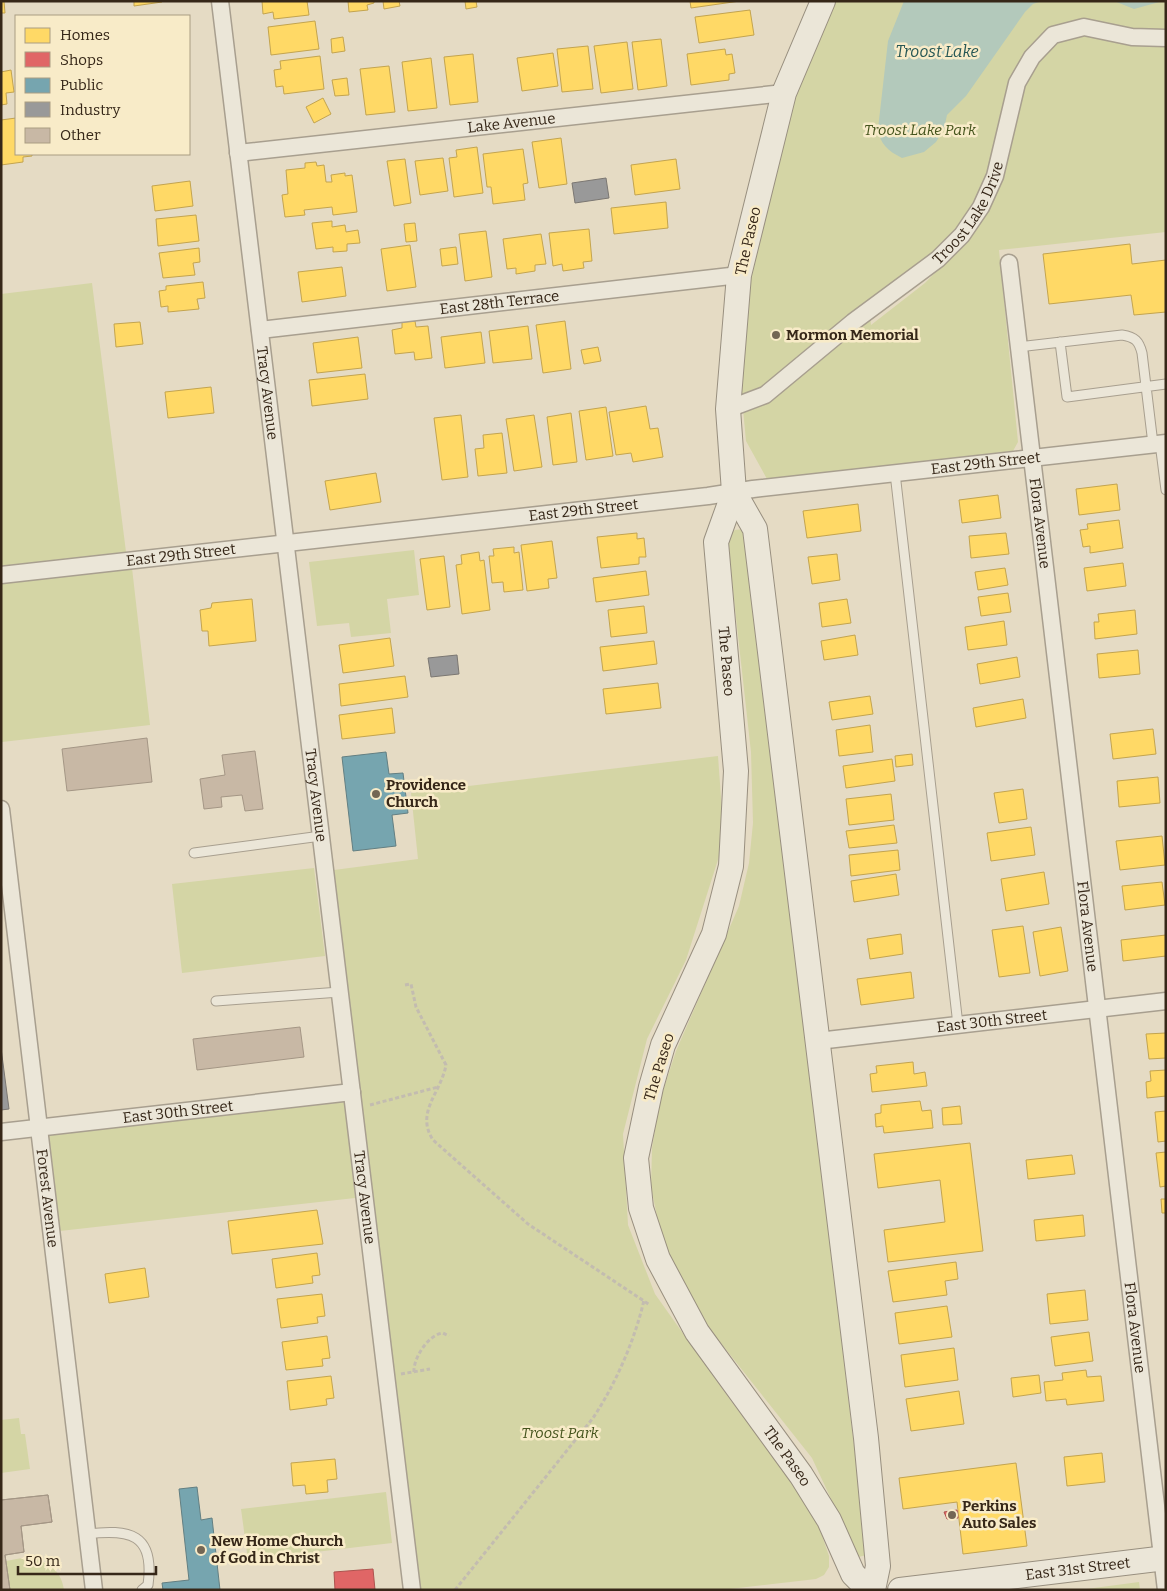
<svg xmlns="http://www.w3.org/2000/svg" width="1167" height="1591" font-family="Bitter,serif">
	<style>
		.green { fill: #d4d5a5; fill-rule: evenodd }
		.water { fill: #b3c9bb }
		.homes { fill: #ffd966; stroke: #c3a44f }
		.shops { fill: #e06666; stroke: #ad534f }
		.public { fill: #76a5af; stroke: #637f82 }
		.industry { fill: #999; stroke: #7b7772 }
		.building { fill: #c8b8a5; stroke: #a49685 }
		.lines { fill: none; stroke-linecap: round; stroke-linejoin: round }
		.lane-casing { stroke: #a89f8f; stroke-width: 11 }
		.street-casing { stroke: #a89f8f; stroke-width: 19 }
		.secondary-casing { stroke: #988f7f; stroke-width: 26 }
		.path { stroke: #c3bcb0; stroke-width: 3; stroke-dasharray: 4 2.5; stroke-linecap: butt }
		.lane { stroke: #ebe6d8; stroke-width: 9 }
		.street { stroke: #ebe6d8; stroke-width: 16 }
		.secondary { stroke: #ebe6d8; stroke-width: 24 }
		.poi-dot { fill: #736654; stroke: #f8ebc8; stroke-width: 2 }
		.labels { text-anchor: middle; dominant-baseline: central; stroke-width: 5; stroke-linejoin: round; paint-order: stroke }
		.street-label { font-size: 15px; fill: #362718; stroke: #f8ebc8 }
		.park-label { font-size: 15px; font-style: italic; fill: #45541d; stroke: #f8ebc8 }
		.poi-label { font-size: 15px; font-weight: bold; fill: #362718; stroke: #f8ebc8; text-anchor: start }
		.water-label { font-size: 16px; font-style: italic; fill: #265755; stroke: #f8ebc8 }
	</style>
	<rect width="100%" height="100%" fill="#e5dbc4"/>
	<path class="green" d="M834,1H1166V232L999,250L1018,442L1013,451L767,479L746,441L741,388L752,259L791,105ZM952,255L925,283L871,325L868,300L925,258Z
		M92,283L126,552L1,566V294Z
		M743,529L746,536L867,1555L858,1557L812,1458L701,1318L678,1277L659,1226L651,1187L652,1148L660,1100L676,1051L739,906L749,863L753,823L751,752L728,546L729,534L735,530Z
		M414,550L419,595L387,599L391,633L351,637L349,623L317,626L309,562Z
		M132,568L150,725L2,742L1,583Z
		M718,756L723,825V844L686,960L647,1039L623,1134L628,1225L655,1294L731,1401L813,1509L829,1556V1567L824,1575L816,1579L721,1590H420L334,870L418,859L411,793Z
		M314,868L325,956L182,973L172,884Z
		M345,1102L355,1198L60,1231L49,1135Z
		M19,1418L21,1434H25L30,1469L1,1473V1420Z
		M386,1492L392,1543L248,1560L241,1509Z
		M22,1558C43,1558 61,1567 64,1590H10L6,1561Z
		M1139,1582L1140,1590H1079Z"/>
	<path class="water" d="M904,1H1042L1033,4L1025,12L966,96L947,115L944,129L936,142L924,152L902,158C888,151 880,144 878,129L888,41Z
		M1114,1H1163L1134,9Z"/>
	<path class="homes" d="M1,1H4L5,13H1Z
		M134,1H162V2L134,6Z
		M262,1H307L309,15L274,19L273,12L263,14Z
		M348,1H374V3L367,5L368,10L349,12Z
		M383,1H399L400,6L384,9Z
		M465,1H476L477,7L466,9Z
		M690,1H740L691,8Z
		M750,10L754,35L699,43L695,17Z
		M315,21L319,49L271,55L268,27Z
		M343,37L345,51L332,53L331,39Z
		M661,39L667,86L638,90L632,42Z
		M627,42L633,89L601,93L594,46Z
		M588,46L593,89L562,92L557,49Z
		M725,49L726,55L732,54L735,73L729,74V80L691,85L687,54Z
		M553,53L558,86L522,91L517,58Z
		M473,54L478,102L450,105L444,57Z
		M320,56L324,89L284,94L283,86L276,87L274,70L281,69L280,61Z
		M431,58L437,108L408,111L402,62Z
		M389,66L395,112L366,115L360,69Z
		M11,70L14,92L6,93L7,104L1,105V72Z
		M347,78L349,95L335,96L332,80Z
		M323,98L331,114L314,123L306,107Z
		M16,118V154H32V156L23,157V162L1,165V120Z
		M561,138L567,184L539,188L532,142Z
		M477,147L483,193L454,197L449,158L457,157L456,150Z
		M523,149L528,183L523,184L525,200L493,204L491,187H487L483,154Z
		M443,158L448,191L420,195L415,161Z
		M405,159L411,203L394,206L387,161Z
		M676,159L680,189L635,195L631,165Z
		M316,162L317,166L324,165L326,182H332L331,175L345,173V176L352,175L357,212L333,215L332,207L304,210L305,215L285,217L282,195L288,194L286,170L305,168V163Z
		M190,181L193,206L155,211L152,186Z
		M666,202L668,228L614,234L611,208Z
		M196,215L199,241L158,246L156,219Z
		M332,221V227L345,225L346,232L358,230L360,243L347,244V251L333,252V247L316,249L312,223Z
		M415,223L417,241L406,242L404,224Z
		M589,229L592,261L583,262L584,268L563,271L562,264L553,266L549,233Z
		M486,231L492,277L465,281L459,234Z
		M541,234L546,264L535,265V271L516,274V268L507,269L503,239Z
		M1130,244L1132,264L1166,260V312L1134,315L1131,295L1049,304L1043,254Z
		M410,245L416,287L387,291L381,249Z
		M456,247L458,264L442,266L440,249Z
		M199,248L200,262L193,263L195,275L163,278L159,253Z
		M342,267L346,296L302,302L298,272Z
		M203,282L205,298L197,299L199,309L168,312V306L161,307L159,291L166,290V286Z
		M415,321L416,327L428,326L432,358L415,360L414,352L395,354L392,330L402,328V322Z
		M565,321L571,369L543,373L536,325Z
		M140,322L143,344L116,347L114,324Z
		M528,326L532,359L493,363L489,331Z
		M481,332L485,363L445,368L441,337Z
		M358,337L362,368L317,373L313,343Z
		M598,347L601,361L584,364L581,350Z
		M365,374L368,399L312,406L309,380Z
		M211,387L214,413L168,418L165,392Z
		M646,406L650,429L658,428L663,457L633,462L631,453L616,455L609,412Z
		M606,407L613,456L586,460L579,411Z
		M571,413L577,462L553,465L547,417Z
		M461,415L468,477L442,480L434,418Z
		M534,415L542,467L514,471L506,419Z
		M502,433L507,473L478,476L475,449L484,448L483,435Z
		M376,473L381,502L330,510L325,481Z
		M1117,484L1120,510L1079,515L1076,489Z
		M998,495L1001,518L962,523L959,500Z
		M858,504L861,531L807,538L803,511Z
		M1119,520L1123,548L1090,553V546L1083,547L1080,530L1088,529L1087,524Z
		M637,533V539L644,538L646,557H639V564L601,568L597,537Z
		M1006,533L1009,554L971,558L969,536Z
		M552,541L557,578L548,579L549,588L527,591L521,545Z
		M514,547V553L519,552L523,590L504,592L503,582L492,583L489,556H494L493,549Z
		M479,552L480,561L484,560L490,610L462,614L456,565L462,564L461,555Z
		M837,554L840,580L812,584L808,557Z
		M444,556L450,607L427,610L420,559Z
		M1123,563L1126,586L1087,591L1084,568Z
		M1005,568L1008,585L978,590L975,572Z
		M646,571L649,595L596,602L593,578Z
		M1008,593L1011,612L981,616L978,597Z
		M252,599L256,641L209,646L208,631H202L200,610L211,608L212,603Z
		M847,599L851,623L822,627L819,603Z
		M644,606L647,633L611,637L608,610Z
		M1135,610L1137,634L1095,639L1094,622H1099L1098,614Z
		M1004,621L1007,645L968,650L965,627Z
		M855,635L858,655L824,660L821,641Z
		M390,638L394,666L343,673L339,645Z
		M654,641L657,664L603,671L600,647Z
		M1138,650L1140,674L1099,678L1097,654Z
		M1017,657L1020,677L980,684L977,664Z
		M405,676L408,697L341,706L339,684Z
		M658,683L661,708L606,714L603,689Z
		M870,696L873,714L832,720L829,702Z
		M1023,699L1026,718L976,727L973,708Z
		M392,708L395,733L342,739L339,715Z
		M870,725L873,752L839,756L836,730Z
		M1153,729L1156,754L1113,759L1110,734Z
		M912,754L913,765L896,767L895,756Z
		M892,759L895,781L846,788L843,766Z
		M1158,777L1160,803L1119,807L1117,781Z
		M1023,789L1027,819L999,823L994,793Z
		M891,794L894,820L849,825L846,799Z
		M894,825L897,843L849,848L846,831Z
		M1031,827L1035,855L991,861L987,833Z
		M1162,836L1165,865L1120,870L1116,841Z
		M898,850L900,870L851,876L849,855Z
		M1044,872L1049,904L1006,911L1001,879Z
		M896,874L899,895L854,902L851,881Z
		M1162,882L1165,905L1125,910L1122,886Z
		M1023,926L1030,973L999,977L992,930Z
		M1061,927L1068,971L1040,976L1033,932Z
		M901,934L903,954L870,959L867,939Z
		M1166,935V956L1123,961L1121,940Z
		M911,972L914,998L861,1005L857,979Z
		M1166,1033V1058L1149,1059L1146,1034Z
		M913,1062L914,1074L925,1072L927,1086L872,1092L870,1074L877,1073L876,1066Z
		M1166,1070V1096L1147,1098L1146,1082L1151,1081L1150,1071Z
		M920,1101L922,1111L931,1110L933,1128L884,1133L883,1126L876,1127L875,1114L881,1113V1105Z
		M960,1106L962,1124L943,1125L942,1108Z
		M1166,1111V1141L1158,1142L1155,1112Z
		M970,1143L983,1251L888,1262L884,1230L945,1222L940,1180L878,1188L874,1154Z
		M1166,1152V1186L1160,1187L1156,1153Z
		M1072,1155L1075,1174L1028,1179L1026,1160Z
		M1161,1199H1166V1213H1162Z
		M317,1210L323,1244L232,1254L228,1221Z
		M1083,1215L1085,1236L1036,1241L1034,1220Z
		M317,1253L320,1275L312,1276L313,1283L276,1288L272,1259Z
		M956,1262L958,1279L945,1281L947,1295L893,1302L888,1271Z
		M145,1268L149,1297L109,1303L105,1274Z
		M1085,1290L1088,1320L1050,1324L1047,1294Z
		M322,1294L325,1316L317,1317L318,1323L281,1328L277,1299Z
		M947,1306L952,1337L899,1344L895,1313Z
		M1089,1332L1093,1361L1055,1366L1051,1337Z
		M327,1336L330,1358L322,1359L323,1366L286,1370L282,1342Z
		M954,1348L958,1380L905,1387L901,1355Z
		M1086,1370L1087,1377L1101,1376L1104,1401L1067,1405L1066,1399L1046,1401L1044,1382L1063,1380L1062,1373Z
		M1039,1375L1041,1393L1013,1397L1011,1378Z
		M331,1376L334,1398L326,1399L327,1405L290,1410L287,1381Z
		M959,1391L964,1424L911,1431L906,1399Z
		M1102,1453L1105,1482L1067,1486L1064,1457Z
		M335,1459L337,1479L327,1480L328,1492L306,1494L305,1485L293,1486L291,1463Z
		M1016,1463L1027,1546L963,1554L957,1502L903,1509L899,1478Z"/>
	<path class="shops" d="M957,1510L958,1518L947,1519L944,1512Z
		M373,1569L375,1590H335L334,1572Z"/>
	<path class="public" d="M386,752L389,774L403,773L408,813L392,815L396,846L353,851L342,757Z
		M197,1487L201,1520L212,1518L220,1590H163L162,1583L189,1580L179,1489Z"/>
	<path class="industry" d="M606,178L609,198L575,203L572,183Z
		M457,655L459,674L431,677L428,658Z
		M1,1048L9,1109L1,1110Z"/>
	<path class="building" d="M147,738L152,782L67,791L62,749Z
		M255,751L263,809L245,811L242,795L221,797L222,807L204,809L200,779L225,775L222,755Z
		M300,1027L304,1057L197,1070L193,1039Z
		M48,1495L52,1522L21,1526L24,1552L5,1555L10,1590H1V1500Z
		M48,1495L52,1522L21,1526L24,1552L5,1555L10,1590H1V1500Z"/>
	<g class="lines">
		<defs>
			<path id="lane" d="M1060,342L1067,397L1166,384
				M1018,347L1122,335C1135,337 1139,341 1142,353L1153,444
				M1160,443L1166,490
				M895,473L958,1025
				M194,853L321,836
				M216,1001L340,992
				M87,1534C129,1529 155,1533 148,1585L142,1590"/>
			<g id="street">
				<path id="s1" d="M220,1L412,1590"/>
				<path id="s2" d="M238,153L784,93"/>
				<path id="s3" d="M1009,263L1166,1590"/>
				<path id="s4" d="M260,330L739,275"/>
				<path id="s5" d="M728,409L765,395L853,322L938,259L962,235L981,207L995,176L1017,83L1032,57L1053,35L1084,27L1132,37L1166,38"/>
				<path id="s6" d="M1,575L708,496L753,489L1166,443"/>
				<path id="s7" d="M1,809L94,1590"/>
				<path id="s8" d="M818,1041L1166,1001"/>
				<path id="s9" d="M1,1132L352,1092"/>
			</g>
			<g id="secondary">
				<path id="s10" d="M823,1L784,93L739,275L728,409L734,492L716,542L736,771L731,866L714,934L663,1045L651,1087L636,1158L641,1208L658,1259L697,1332L801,1475L829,1520L853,1574L869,1590"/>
				<path d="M734,492L755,529L866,1438L878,1566L873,1590"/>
				<path id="s11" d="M900,1590L1166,1558"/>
			</g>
		</defs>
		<use href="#lane" class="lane-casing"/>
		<use href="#street" class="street-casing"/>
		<use href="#secondary" class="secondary-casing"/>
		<path class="path" d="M405,985L411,984L416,1007L446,1065C441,1093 415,1112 433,1140L528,1224L650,1305
			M370,1105L438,1087
			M414,1372C413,1358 429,1334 443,1333L449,1336
			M401,1374L430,1369
			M455,1590L593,1418C615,1385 635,1340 644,1300"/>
		<use href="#lane" class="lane"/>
		<use href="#street" class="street"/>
		<use href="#secondary" class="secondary"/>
	</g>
	<g class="poi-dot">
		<circle cx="776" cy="335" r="5"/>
		<circle cx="376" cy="794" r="5"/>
		<circle cx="952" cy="1515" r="5"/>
		<circle cx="201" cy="1550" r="5"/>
	</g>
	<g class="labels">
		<g class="street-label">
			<text stroke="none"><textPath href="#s2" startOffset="275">Lake Avenue</textPath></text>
			<text stroke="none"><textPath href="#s5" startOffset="316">Troost Lake Drive</textPath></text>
			<text transform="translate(748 241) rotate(-77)">The Paseo</text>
			<text stroke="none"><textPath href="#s4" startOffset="241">East 28th Terrace</textPath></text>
			<text stroke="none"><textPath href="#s1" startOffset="395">Tracy Avenue</textPath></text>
			<text stroke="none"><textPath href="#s6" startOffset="991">East 29th Street</textPath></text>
			<text stroke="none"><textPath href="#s6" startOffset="586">East 29th Street</textPath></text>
			<text stroke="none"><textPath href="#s3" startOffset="262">Flora Avenue</textPath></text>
			<text stroke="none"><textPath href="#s6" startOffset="181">East 29th Street</textPath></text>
			<text stroke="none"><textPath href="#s10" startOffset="678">The Paseo</textPath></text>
			<text stroke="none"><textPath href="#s1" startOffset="800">Tracy Avenue</textPath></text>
			<text stroke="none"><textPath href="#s3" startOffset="668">Flora Avenue</textPath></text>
			<text stroke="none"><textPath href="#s8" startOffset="175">East 30th Street</textPath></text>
			<text transform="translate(659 1067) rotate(-73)">The Paseo</text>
			<text stroke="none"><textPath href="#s9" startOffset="178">East 30th Street</textPath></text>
			<text stroke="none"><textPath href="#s1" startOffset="1205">Tracy Avenue</textPath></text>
			<text stroke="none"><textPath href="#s7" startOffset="392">Forest Avenue</textPath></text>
			<text stroke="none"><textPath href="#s3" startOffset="1072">Flora Avenue</textPath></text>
			<text stroke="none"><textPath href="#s10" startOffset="1532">The Paseo</textPath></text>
			<text stroke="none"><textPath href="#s11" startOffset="179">East 31st Street</textPath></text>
		</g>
		<g class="park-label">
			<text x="920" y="130">Troost Lake Park</text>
			<text x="560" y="1433">Troost Park</text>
		</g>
		<g class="poi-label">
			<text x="786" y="335">Mormon Memorial</text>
			<text x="386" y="785">Providence<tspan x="386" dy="17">Church</tspan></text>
			<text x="962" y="1506">Perkins<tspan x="962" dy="17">Auto Sales</tspan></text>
			<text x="211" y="1541">New Home Church<tspan x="211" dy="17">of God in Christ</tspan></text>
		</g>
		<g class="water-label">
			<text x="937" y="51">Troost Lake</text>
		</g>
	</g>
	<rect width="1167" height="1591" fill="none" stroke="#362718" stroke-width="5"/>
	<rect x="15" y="15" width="175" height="140" fill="#f8ebc8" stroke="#aa9d82"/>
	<rect x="25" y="28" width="25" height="15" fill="#ffd966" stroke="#aa9d82"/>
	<text x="60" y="40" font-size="15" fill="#362718">Homes</text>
	<rect x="25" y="52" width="25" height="15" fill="#e06666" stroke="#aa9d82"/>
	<text x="60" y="65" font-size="15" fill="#362718">Shops</text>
	<rect x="25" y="78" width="25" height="15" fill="#76a5af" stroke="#aa9d82"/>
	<text x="60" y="90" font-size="15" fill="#362718">Public</text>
	<rect x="25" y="102" width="25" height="15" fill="#999999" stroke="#aa9d82"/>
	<text x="60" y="115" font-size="15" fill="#362718">Industry</text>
	<rect x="25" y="128" width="25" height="15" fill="#c8b8a5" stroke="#aa9d82"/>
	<text x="60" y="140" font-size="15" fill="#362718">Other</text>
	<path d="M18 1566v8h138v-8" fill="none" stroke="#362718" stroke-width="2.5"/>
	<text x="25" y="1566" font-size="15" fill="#362718" stroke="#f8ebc8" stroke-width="4" paint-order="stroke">50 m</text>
</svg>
